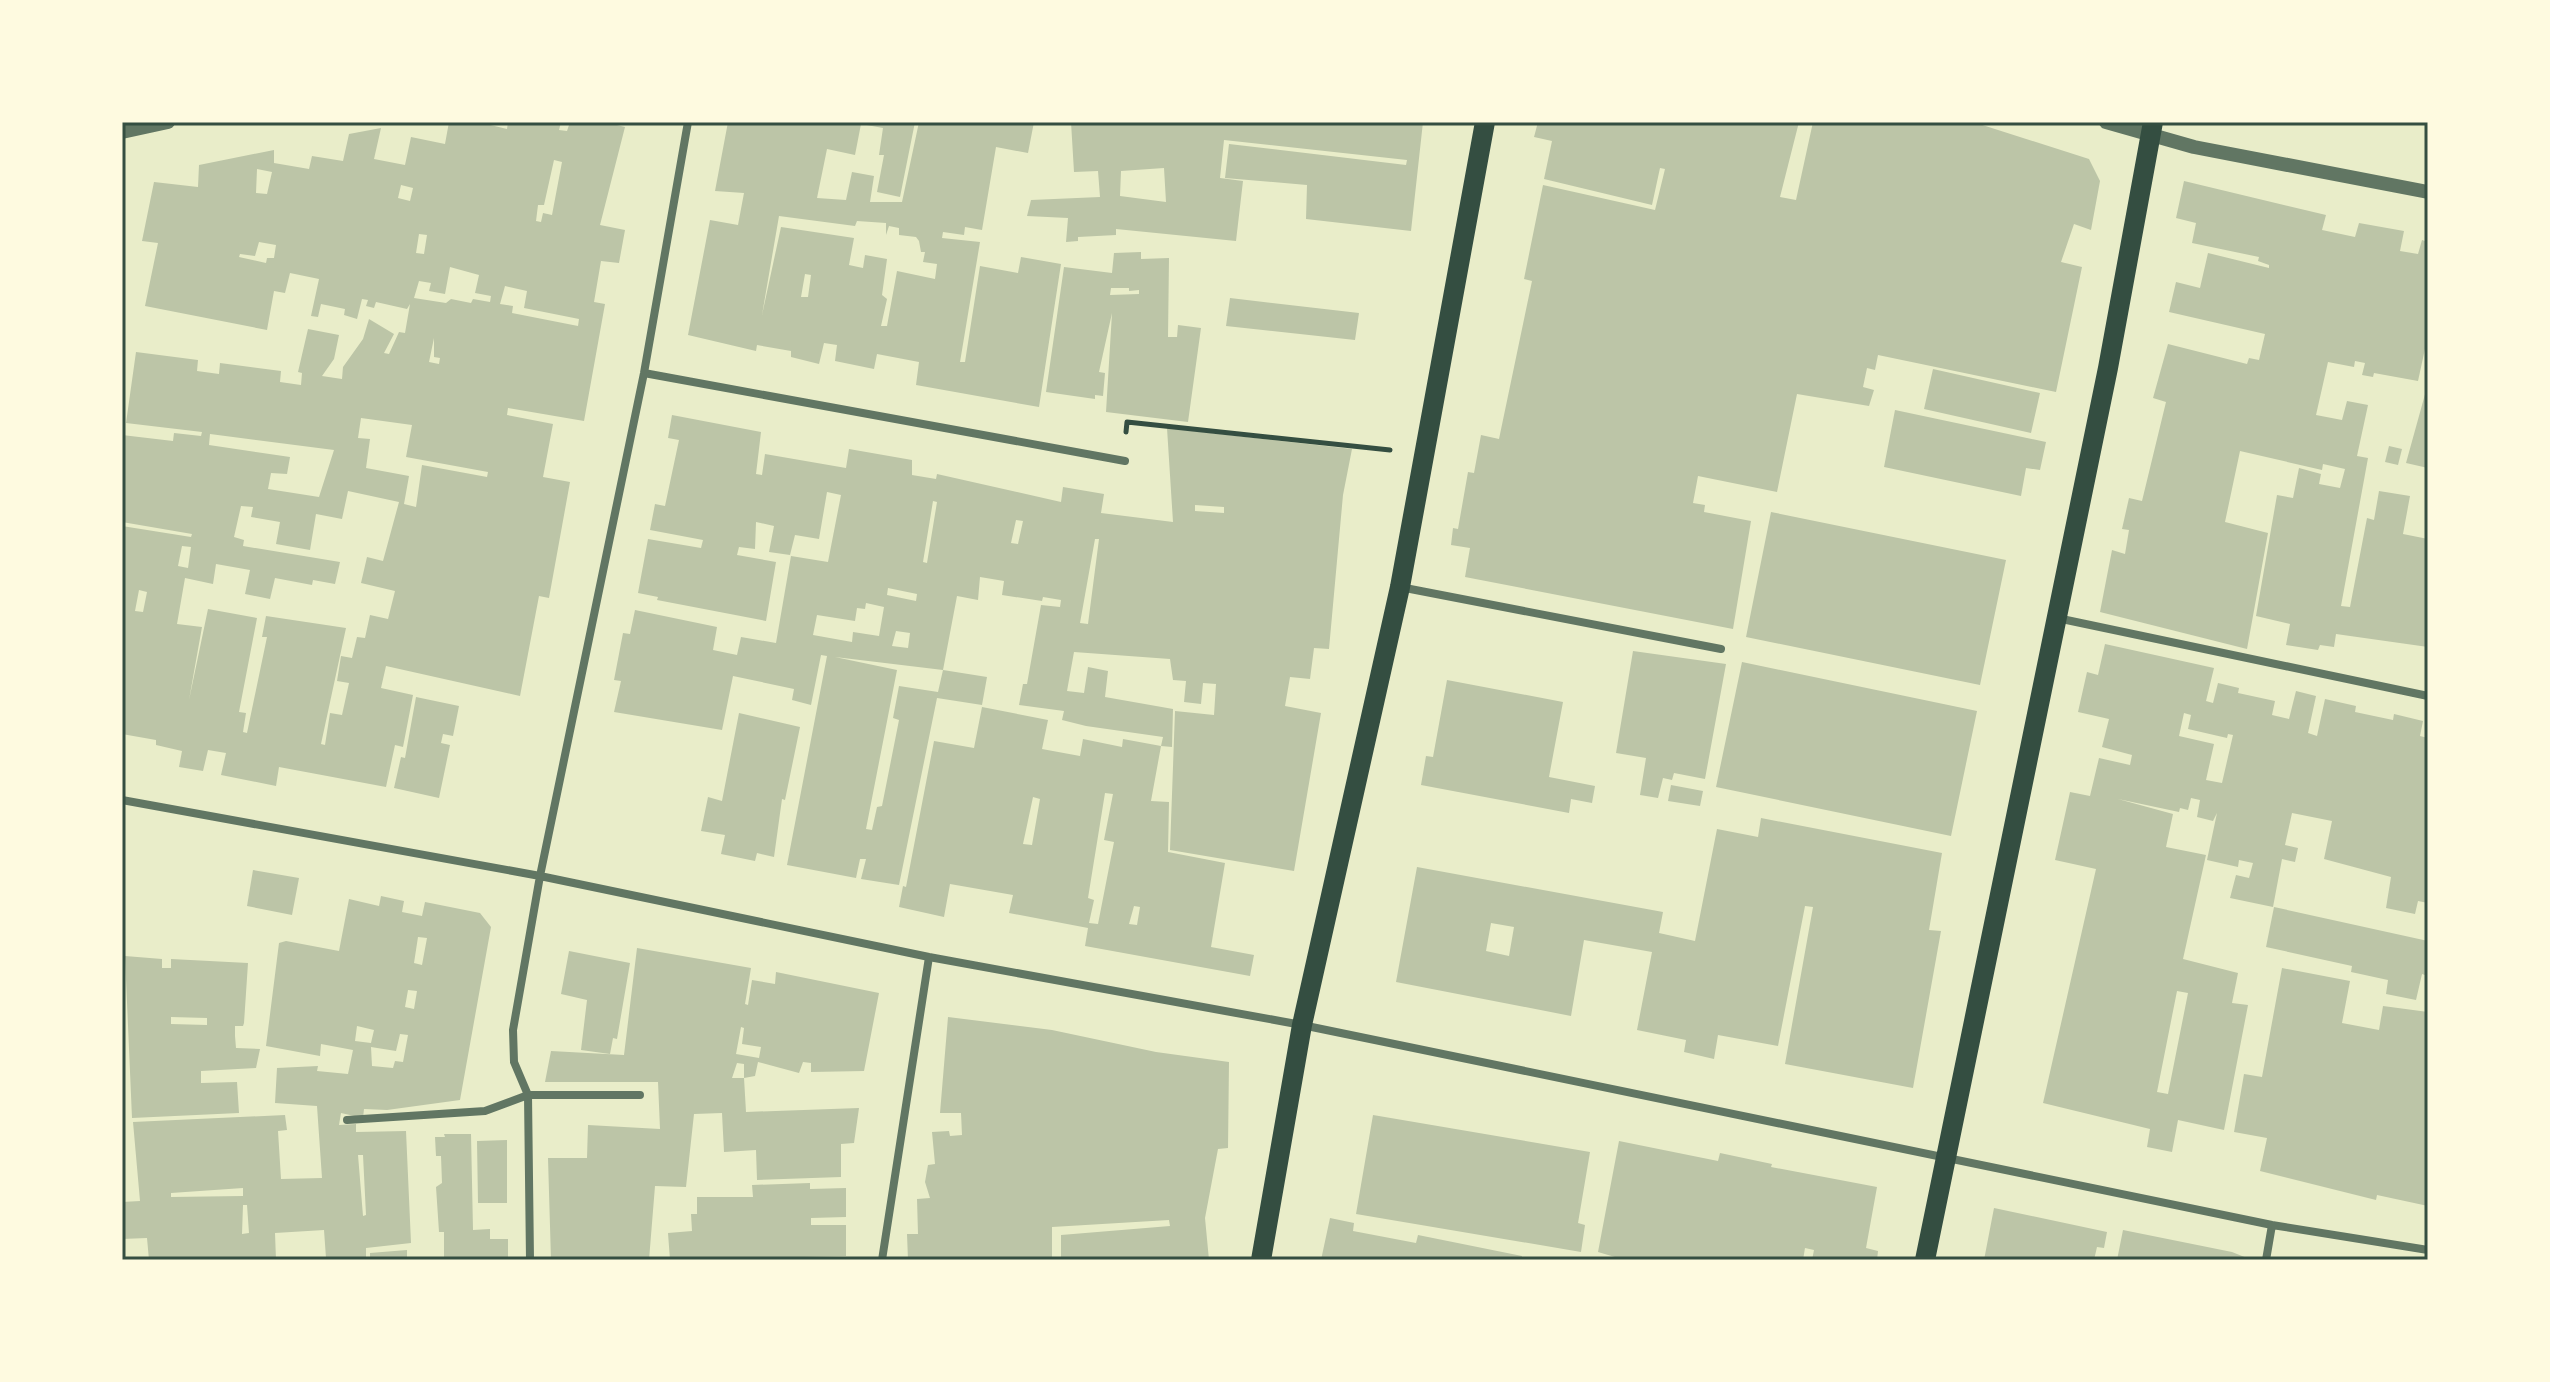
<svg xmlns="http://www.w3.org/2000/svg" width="2550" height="1382" font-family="'Noto Sans',sans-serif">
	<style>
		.building { fill: #bcc5a7; fill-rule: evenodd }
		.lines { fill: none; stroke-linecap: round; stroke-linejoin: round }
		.path { stroke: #344e41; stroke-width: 5 }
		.minor { stroke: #617663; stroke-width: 8 }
		.tertiary { stroke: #617663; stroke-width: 14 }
		.primary { stroke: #344e41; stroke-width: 20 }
		.neatline { fill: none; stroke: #344e41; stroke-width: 3 }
	</style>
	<rect width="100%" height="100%" fill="#e9edc9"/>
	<path class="building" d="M449,122H478L507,129L508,122H561L559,130L567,131L570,122H605L625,127L600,225L625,230L619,263L601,261L594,302L605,304L584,421L508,408L507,415L553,424L543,477L570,482L549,598L539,596L520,696L386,666L381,688L413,695L403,747L395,745L386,787L279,767L276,786L221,775L226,753L208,750L203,771L179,767L182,751L156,745V740L122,734V526L191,537L192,534L122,522V435L173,441L174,433L201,436L202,432L126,423L136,352L198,360L197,371L219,374L220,363L281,371L280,382L301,385L302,373L298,372L308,329L339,335L334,359L322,376L342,379L343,367L363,339L369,319L394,334L384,353L389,354L399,332L405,333L410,304L407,309L376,302L374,308L366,306L368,300L362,299L357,319L344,315L345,309L321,304L318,317L311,316L319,279L290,273L285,293L274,291L267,330L145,306L158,243L142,241L154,182L198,187L199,165L274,150V163L309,169L312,156L343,161L349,134L381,128L374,159L405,165L411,137L445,144ZM554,160L562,162L552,215L543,213L541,222L536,221L538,205H544ZM257,169L272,172L267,194L256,193ZM401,185L413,188L410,201L398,198ZM419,234L427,235L424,254L416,253ZM259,242L276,245L274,258H267L266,263L239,257L240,254L255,256ZM450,267L479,275L475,293L491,296L490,302L473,299L471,303L451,299L446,303L414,298L419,281L431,283L429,291L445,294ZM505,286L527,291L524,308L579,319L578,326L512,313L513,306L500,304ZM434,338V357L440,358L439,364L429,362ZM361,418L412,425L406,457L488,472L487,477L422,465L416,507L404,504L409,476L366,468L370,439L358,438ZM210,434L334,450L319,497L268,489L271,473L287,474L290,457L209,445ZM348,491L399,502L383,561L367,557L361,583L395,591L388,619L370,615L365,638L357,637L352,658L341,656L337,681L349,683L342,715L330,713L325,745L321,744L346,628L266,616L262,637H267L247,733L243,732L246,713L239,712L257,618L208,609L189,700L202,627L177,624L185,578L213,584L216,564L250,570L245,594L270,599L275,578L312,585L313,580L335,584L340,562L243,546L244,540L234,537L241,506L253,507L251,517L280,522L276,544L310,550L316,514L342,519ZM182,546L191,547L188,568L178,566ZM139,590L147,592L143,612L135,611Z
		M728,122H915L900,197L877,192L884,155H879L883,128L861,124L855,155L827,149L817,198L846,200L852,172L874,176L870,202H902L919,122H1034L1028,153L996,147L982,230L965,227L964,235L943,232L942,238L980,242L960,362H965L980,266L1018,273L1021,257L1061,264L1039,407L916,385L919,362L877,354L874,369L835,361L837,345L824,343L819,364L791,357V351L757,345L756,351L688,335L710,220L738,225L744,193L715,191ZM779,216L855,226L857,221L886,223V235L889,226L899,228V235L916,237L919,241L921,252H925L923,262L937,264L935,279L897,271L887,326H881L887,299L882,295L887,259L865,255L863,268L849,265L854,238L781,227L762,315ZM805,274L811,275L808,297H801Z
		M1071,122H1423L1411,231L1306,219L1307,185L1225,178L1229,144L1406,165L1407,160L1224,140L1220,178L1243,181L1236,241L1116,229V235L1078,237V241L1066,242L1068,218L1027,216L1031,200L1100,197L1098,171L1074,172ZM1164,168L1166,202L1120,196L1121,171Z
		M1538,122H1799L1780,197L1796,200L1813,122H1973L2089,159L2100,181L2091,230L2074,224L2061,262L2082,267L2056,392L1878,355L1875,370L1867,368L1863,387L1874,390L1869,406L1797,394L1777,492L1698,476L1693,503L1705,505L1704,512L1751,521L1733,629L1465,577L1470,548L1451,545L1453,528L1458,529L1468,472L1474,473L1481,435L1499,439L1532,281L1524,279L1543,185L1655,210L1665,169L1660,168L1652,205L1544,179L1552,141L1534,137Z
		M2184,181L2326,215L2322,230L2355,237L2359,223L2404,231L2400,251L2418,254L2422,240L2428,242V335L2418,381L2374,373L2373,377L2362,375L2365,363L2355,361L2354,367L2328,362L2316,415L2342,420L2347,401L2368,405L2357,456L2368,458L2341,606L2350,607L2367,518L2374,520L2379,491L2410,496L2403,534L2428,539V647L2336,634L2334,647L2320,645L2318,650L2286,645L2290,624L2256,616L2277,495L2293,498L2299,468L2321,474L2319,484L2340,488L2345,469L2323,464L2322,470L2240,451L2225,522L2268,533L2247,649L2100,612L2112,550L2125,554L2129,530L2122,529L2129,498L2142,501L2166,402L2153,398L2168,344L2247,364L2249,358L2259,360L2265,334L2169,312L2176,282L2200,288L2208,253L2269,268V265L2258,261L2259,257L2192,243L2196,223L2176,218Z
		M1141,252V259L1169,258L1168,337H1177L1178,325L1201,328L1188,422L1106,412L1112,313L1099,372L1105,373L1103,396L1095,395V399L1046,392L1064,267L1112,273L1114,253ZM1111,288H1129V291L1139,290V294L1110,295Z
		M1230,298L1359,313L1355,340L1226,326Z
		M1933,369L2040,393L2031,433L1924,409Z
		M2427,387H2428V468L2406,463Z
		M1895,410L2046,442L2040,470L2026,468L2021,496L1884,467Z
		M672,415L761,432L756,474L762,475L765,454L846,468L849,449L912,460V475L936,479L937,474L1061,502L1063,487L1104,494L1101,513L1173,522L1167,428L1352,449L1343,495L1329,649L1314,648L1310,679L1290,677L1285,706L1321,713L1294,871L1170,850L1175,711L1214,715L1216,684L1203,683L1201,704L1184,702L1186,681L1173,680L1170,659L1074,652L1067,691L1084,693L1088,667L1108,671L1105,697L1173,709L1172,747L1161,746L1163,737L1086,726L1062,720L1064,711L1019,705L1023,684H1027L1041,605L1060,607L1061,600L1043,597L1042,601L1002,595L1004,581L980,577L978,600L957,596L943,670L835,657L897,670L866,829L872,830L877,807L882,806L899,720L893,718L899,686L938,692L943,670L987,677L982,705L937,698L899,885L861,879L866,859H860L856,878L787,865L827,656L821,655L811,705L792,700L794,689L733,676L722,730L614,712L621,681L614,680L623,633L630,634L635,610L717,627L713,650L737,655L741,637L776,643L791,556L828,562L841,495L827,492L819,539L795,535L790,555L769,552L774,526L756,522L755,549L739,547L737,555L776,562L766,621L657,600L658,597L638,593L648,539L701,548L703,540L650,530L655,504L665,506L679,440L668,438ZM933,501L937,502L927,563L923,562ZM1195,505L1224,507V513L1195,511ZM1016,520L1023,521L1018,544L1011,543ZM1095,539H1099L1088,624L1080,623ZM888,588L917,594L916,601L887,595ZM866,603L884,607L879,636L853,632L852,642L813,635L817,615L855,621L857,608L865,609ZM896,631L910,633L908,648L892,646Z
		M2389,446L2402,449L2398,465L2385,462Z
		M1771,512L2006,560L1980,685L1746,637Z
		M2105,644L2214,668L2206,701L2213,703L2218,683L2239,688L2238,693L2275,701L2272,715L2289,719L2296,691L2316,696L2308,733L2317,736L2325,699L2356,706L2355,712L2393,720L2394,714L2423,721L2420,736L2428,738V903L2418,901L2415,914L2386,908L2391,877L2324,859L2332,821L2292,813L2285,845L2298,848L2295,862L2282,859L2273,907L2230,898L2236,875L2249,878L2253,863L2239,860L2238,867L2207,860L2217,813L2213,821L2197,817L2200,800L2191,798L2188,810L2180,808L2179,812L2118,799L2173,814L2166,847L2206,855L2183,959L2238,973L2232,1003L2248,1005L2224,1130L2178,1120L2172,1152L2147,1147L2150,1129L2043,1103L2096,869L2055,860L2070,792L2090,796L2099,758L2130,765L2132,755L2102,747L2109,719L2078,712L2087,672L2098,675ZM2184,713L2191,715L2188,729L2227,738L2228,734L2233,735L2222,783L2206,780L2214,744L2179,736ZM2177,991L2188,993L2168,1094L2157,1092Z
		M1633,651L1726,664L1705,779L1674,773L1672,780L1663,778L1658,798L1640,795L1646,758L1616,753Z
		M1742,662L1977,711L1951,836L1716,787Z
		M1447,680L1563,702L1549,777L1595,786L1592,803L1571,799L1569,813L1421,785L1426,756L1433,757Z
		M416,697L459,706L453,736L443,734L441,743L450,745L439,798L394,788L401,757L405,758Z
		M982,707L1048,720L1042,749L1080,756L1083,739L1122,747L1123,739L1161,746L1151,801L1169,802L1168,852L1225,863L1211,947L1254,955L1250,976L1085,946L1088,928L1009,913L1013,895L950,884L944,917L899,907L903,886L906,887L934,741L974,748ZM1105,793L1113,794L1104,840L1114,842L1098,924L1089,923L1094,900L1088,898ZM1033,797L1040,799L1032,845L1023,844ZM1134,906L1140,907L1137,925L1129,924Z
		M739,713L800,727L785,800L782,799L774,857L757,853L755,861L721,854L725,835L701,831L708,797L722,801Z
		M1671,785L1703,791L1700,806L1668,801Z
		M1761,818L1942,853L1929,930L1941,931L1913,1088L1785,1064L1813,907L1805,906L1778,1046L1718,1035L1714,1059L1684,1052L1686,1040L1637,1030L1652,952L1584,940L1571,1016L1396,982L1417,867L1663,912L1659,933L1695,941L1717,829L1758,837ZM1491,923L1514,927L1509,956L1486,951Z
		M253,870L299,878L292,915L247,906Z
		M381,896L404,901L402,912L422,916L425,902L480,913L491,927L460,1100L387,1110L364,1109L363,1118L341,1113L339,1125L356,1124V1132L406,1131L411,1243L366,1248V1260L326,1258L324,1230L275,1233L276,1260H149L147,1238L122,1239V1202L140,1201L133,1122L285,1115L287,1130L278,1131L281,1179L322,1178L317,1106L275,1103L277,1068L318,1066L317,1071L348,1074L353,1050L321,1044L320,1056L266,1046L279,943L286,941L339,951L349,899L379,906ZM418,937L427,938L422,965L414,963ZM408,990L417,991L414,1009L405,1007ZM357,1026L374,1030L371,1043L355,1041ZM400,1034L408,1035L403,1062L395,1061L393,1068L372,1066L371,1047L396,1051ZM358,1155H363L366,1215L363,1216ZM243,1188V1196L171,1197V1193ZM243,1205H247L249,1233L242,1234Z
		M2274,907L2428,941V976L2422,974L2416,1000L2386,994L2388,980L2351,972L2352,966L2266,947Z
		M637,948L751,968L745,1004L748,1005L752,980L775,984L776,972L879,993L864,1071L811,1072V1063L803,1062L799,1073L758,1062L755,1076L744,1078V1064L737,1063L732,1078H744L746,1112L859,1108L854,1143L841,1144V1177L757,1180L756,1150L724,1152L722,1113L694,1114L686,1187L655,1186L649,1260H551L548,1158H587L588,1125L660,1129L658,1082H545L551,1051L624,1055ZM741,1027L744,1028L742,1044L761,1047L759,1058L736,1054Z
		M569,951L630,963L617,1039L613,1038L610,1054L581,1050L587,1000L561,994Z
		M125,956L162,959V968H171V959L248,963L244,1023L243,1026H235V1036L236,1048L260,1049L256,1068L201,1071V1083L237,1082L239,1113L132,1118ZM171,1017L207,1018V1025L171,1024Z
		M2282,968L2350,981L2342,1023L2379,1030L2383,1006L2428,1012V1206L2377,1195L2376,1200L2260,1171L2267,1138L2234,1132L2244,1074L2262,1077Z
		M948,1017L1052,1030L1156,1052L1229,1062L1228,1148L1218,1149L1205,1218L1209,1260H1061V1235L1170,1226L1169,1220L1052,1227V1260H908L907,1234H918L917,1199L930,1198L925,1182L928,1165L935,1164L932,1132L949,1131L950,1136L962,1135L961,1113H940Z
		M1373,1115L1590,1152L1578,1223L1585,1225L1581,1252L1356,1214Z
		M444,1134H471L473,1230L490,1229V1239H508V1260H444V1232H439L436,1187L442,1183L441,1156H436L435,1137H445Z
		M507,1140V1203H478L477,1141Z
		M1619,1141L1718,1161L1720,1153L1772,1164L1771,1167L1877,1187L1866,1248L1878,1251L1877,1260H1812L1814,1250L1805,1248L1803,1260H1625L1598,1252Z
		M810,1183V1189L846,1188V1217L811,1218V1225H846V1256L670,1260L668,1233L692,1231L691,1214H697V1197H753L752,1185Z
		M1994,1208L2107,1232L2104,1248L2097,1247L2094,1260H1984Z
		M1330,1218L1354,1223L1353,1231L1416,1243L1418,1235L1522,1256L1521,1260H1321Z
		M2123,1230L2232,1252L2252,1260H2117Z
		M407,1250V1260H370V1253Z"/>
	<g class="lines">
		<path class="path" d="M1126,432L1127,422L1390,450"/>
		<path class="minor" d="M644,373L1125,461
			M1400,587L1721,649
			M2057,618L2428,696
			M122,800L540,876L929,957L1302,1025L2272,1225L2428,1250
			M347,1120L485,1111L528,1095H640
			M530,1260L528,1095L514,1062L513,1030L540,876L644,373L688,122
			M882,1260L929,957
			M2266,1260L2272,1225"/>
		<path class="tertiary" d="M2106,122L2194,147L2428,192
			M122,132L168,122"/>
		<path class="primary" d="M1261,1260L1302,1025L1400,587L1485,122
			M1925,1260L2108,368L2153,122"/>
	</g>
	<rect width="2550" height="1382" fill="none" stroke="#fefae0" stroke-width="248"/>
	<rect x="124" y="124" width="2302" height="1134" class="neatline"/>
</svg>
